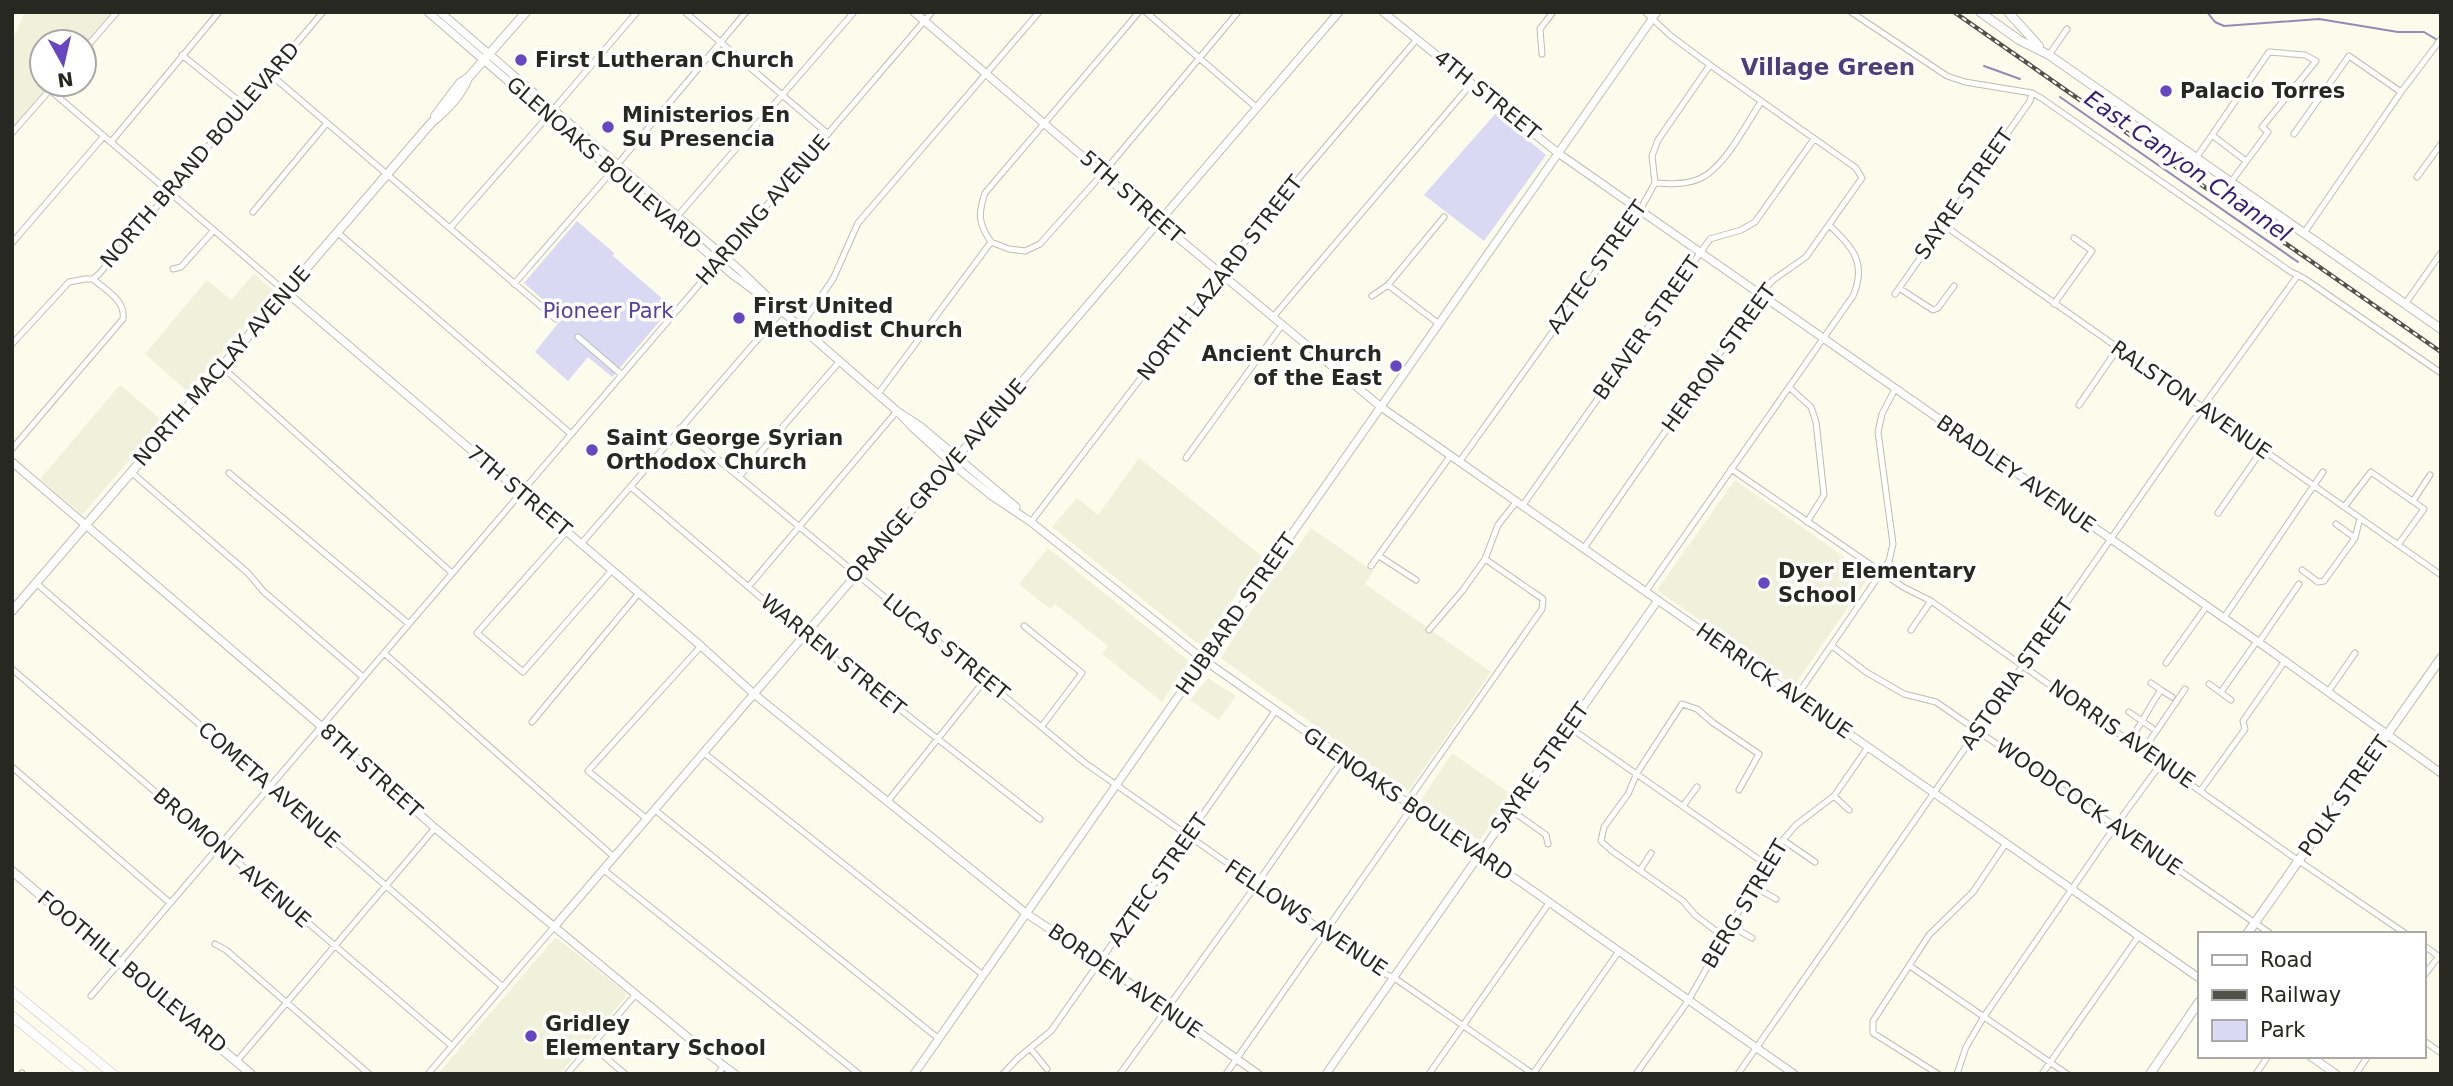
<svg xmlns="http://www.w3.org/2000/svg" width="2453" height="1086" font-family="'DejaVu Sans',sans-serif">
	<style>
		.built { fill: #f0f1da }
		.green { fill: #dbd8f4 }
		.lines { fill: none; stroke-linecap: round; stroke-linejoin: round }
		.stream { stroke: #918bb6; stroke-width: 2 }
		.street-casing { stroke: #bdbeaf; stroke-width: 7 }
		.secondary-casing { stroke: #bdbeaf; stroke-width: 9 }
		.primary-casing { stroke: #bdbeaf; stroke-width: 10 }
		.highway-casing { stroke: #bdbeaf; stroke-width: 10 }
		.street { stroke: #fff; stroke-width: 5 }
		.secondary { stroke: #fff; stroke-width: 7 }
		.primary { stroke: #fff; stroke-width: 8 }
		.highway { stroke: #fff; stroke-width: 9 }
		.rail-casing { stroke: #51524a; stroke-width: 4.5 }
		.rail { stroke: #fff; stroke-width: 2; stroke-dasharray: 5; stroke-linecap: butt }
		.poi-dot { fill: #6747c0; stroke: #fff; stroke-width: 2.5 }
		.labels { text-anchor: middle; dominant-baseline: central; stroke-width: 7; stroke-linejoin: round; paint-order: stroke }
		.poi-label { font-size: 21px; font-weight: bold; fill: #272822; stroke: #fff; text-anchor: start }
		.street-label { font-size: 21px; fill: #272822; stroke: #fff }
		.park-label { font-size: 21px; fill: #56419b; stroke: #fff }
		.neighbourhood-label { font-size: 23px; font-weight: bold; fill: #4a3e7b; stroke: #fff }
		.water-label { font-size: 23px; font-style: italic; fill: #381d76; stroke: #fff }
	</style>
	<rect width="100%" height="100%" fill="#fbfcec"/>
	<path class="built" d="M25,12H112L84,45V42H42V84H51L12,129V41Z
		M254,274L274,291L188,392L145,354L207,280L231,300Z
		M120,385L163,421L82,515L40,479Z
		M1139,458L1263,557L1202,644L1197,643L1052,527L1077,498L1098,515Z
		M1735,480L1870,575L1794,686L1657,590Z
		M1311,528L1373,571L1365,584L1491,672L1409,790H1405L1222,659V656L1268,586L1276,574L1278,575Z
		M1048,548L1189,661L1162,702L1102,654L1108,646L1055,604L1050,609L1019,584Z
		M1208,678L1236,696L1219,720L1190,700Z
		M1452,753L1512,795L1479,841L1421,800Z
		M554,939H558L625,992V998L559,1074H438Z"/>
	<path class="green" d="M1496,113L1546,155L1484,241L1424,195Z
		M577,221L614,253L613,256L672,307L612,377L588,357L568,381L535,352L563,317L524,283Z"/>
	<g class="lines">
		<path class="stream" d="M2207,12L2215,22L2224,26L2319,19L2398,32H2424L2439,41
			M12,14L13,12
			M1984,66L2020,79
			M2060,97L2298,262"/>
		<defs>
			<path id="street" d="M685,12L828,134
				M1146,12L1257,108
				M1851,12L1947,76L1965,82L2032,93L2041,98L2291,272L2305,279L2441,373
				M84,50L117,12
				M1542,54L1540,29L1553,12
				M182,55L244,105
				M2049,55L2067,29
				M270,74L556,319
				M50,90L286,292
				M553,110L637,12
				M12,133L55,84
				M2294,134L2349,56L2401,92
				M2212,135L2269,52L2305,55L2316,61L2262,127L2268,132L2231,182
				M111,142L219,12
				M2196,158L2212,135L2246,161
				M617,165L746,12
				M2417,177L2441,144
				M1655,183C1670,184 1684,185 1699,179C1724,169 1746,124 1761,102
				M253,212L327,123
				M675,219L854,12
				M1942,224L2441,575
				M450,228L549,115
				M337,232L571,434
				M2304,233L2401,92L2441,39
				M991,242C978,223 978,214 985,193L1139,12
				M12,243L104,136
				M173,269L181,267L214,230
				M514,284L613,170
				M1388,285L1439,324
				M1899,288L1933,310L1938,308L1954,286
				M1895,294L2030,101L2032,93
				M1372,296L1388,285L1444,217
				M2054,304L2092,251L2074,238
				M2405,304L2441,253
				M1273,317L1472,83
				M800,327L833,279L858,223L1039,12
				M578,337L622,375
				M12,344L69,282L85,279H93L99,274L323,12
				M221,366L452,573
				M1789,387L1811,407L1816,422L1824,495L1807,522
				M878,394L991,242L1009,249L1025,251L1040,244L1103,173L1238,12
				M2079,405L2118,348
				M680,428L1085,763L1385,974L1393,977L1533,1074
				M12,449L123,319C126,301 106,290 93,279
				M1186,458L1282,325
				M1460,461L1640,210L1655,183L1652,156L1658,140L1710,65
				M1731,469L1903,587L1931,601L2299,861L2406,934
				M131,472L248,573L263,591L363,677
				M229,473L409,624
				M739,477L840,361
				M631,487L805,635L1040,819
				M2413,501L2430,475
				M1523,505L1710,239L1741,230L1755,222L1814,139
				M2344,507L2371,472L2424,509L2398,545
				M2218,513L2262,450
				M1031,522L1215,281L1221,270L1417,39
				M2336,524L2355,538
				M567,531L477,633L523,672L612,570
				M581,544L782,311
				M1584,548L1761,294L1773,280L1806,257L1862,178L1856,168L1710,65L1671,36L1645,12
				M1379,556L1416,580
				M1371,566L1451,455
				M2302,570L2318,582L2324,581L2355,538L2360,518
				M36,583L503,987
				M749,586L897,411
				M1646,591L1853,296C1867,263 1853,247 1829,225
				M2223,619L2323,472
				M1024,626L1082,673L1042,726
				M1429,630L1463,590L1485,559L1498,525L1517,501
				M1911,630L1931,601
				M2259,642L2299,584
				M1832,646L1866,672L1904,694L1936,702L2271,934
				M384,653L614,857
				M2166,663L2206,607
				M12,669L452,1046
				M2151,683L2161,690
				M2209,684L2231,700
				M2221,692L2257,641
				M2328,692L2355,653
				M1796,697L1889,561L1893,544L1878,432L1882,414L1895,389
				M2129,712L2152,728
				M532,722L639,593
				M1569,727L1767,865
				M2130,740C2142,723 2149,707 2161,690L2172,697
				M2144,749L2185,689
				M704,753L983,975
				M12,767L170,903
				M2201,790L2245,729L2243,721L2285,661
				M1834,796L1849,810
				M888,801L985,680
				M1407,802L1542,609L1543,599L1485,559
				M1683,806L1697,787
				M655,810L939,1039
				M1511,810L1546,835L1548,844
				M647,819L588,771L701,646
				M1783,840L1815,862
				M1641,869L1651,853
				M604,870L859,1074
				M1753,886L1776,899
				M1731,926L1752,938
				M1724,937L1695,915L1683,901L1612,851L1601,841L1604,827L1628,794L1637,773L1682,704L1697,709L1712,722L1759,754L1739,790
				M215,944L226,950L369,1074
				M2423,945L2441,958
				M1910,966L2067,1074
				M2423,977L2439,956
				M91,996L932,12
				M2423,1040L2441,1053
				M592,1046L625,1074
				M1030,1048L1047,1069
				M237,1061L435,828
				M21,1074L22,1073
				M428,1074L554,927
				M567,1074L636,994
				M718,1074L724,1065
				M1003,1074L1018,1058L1051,1031L1276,710
				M1120,1074L1256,885L1344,758
				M1226,1074L1413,806
				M1429,1074L1549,903
				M1533,1074L1619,951
				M1636,1074L1688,1001L1753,886L1783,840L1796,825L1834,796L1868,747
				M1738,1074L2202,408L2298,275
				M1938,1074L1873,1033V1021L1929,935L1973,892L2006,843
				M1957,1074L1966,1047L1985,1015L2116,825L2162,762
				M2042,1074L2138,937
				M2256,1074L2268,1056
				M2356,1074L2368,1056"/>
			<path id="secondary" d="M428,12L733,275L782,311L897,411L920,426L1016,507
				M440,12L741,271L774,303
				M914,12L1159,222L1381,407L2199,978
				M1383,12L1558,153L2257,641L2441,773
				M286,292L701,646L754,694L1027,914L1100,962L1258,1074
				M897,411L913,428L957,468L992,496L1031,522L1204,660L1794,1074
				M12,462L321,726L435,828L708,1054L735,1074
				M554,927L1339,12
				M2310,1056L2336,1074
				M914,1074L1657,12
				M1326,1074L1658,600"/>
			<path id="primary" d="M1980,12L2019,40L2049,55L2441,329
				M2008,12L2039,46
				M435,116L460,83L468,78L526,12
				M12,611L432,122C447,110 461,96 468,78
				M12,871L251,1074
				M2247,934L2441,658
				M2150,1074L2199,1002"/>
			<path id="highway" d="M12,991L113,1074
				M12,1016L83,1074"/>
		</defs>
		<use href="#street" class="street-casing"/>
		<use href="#secondary" class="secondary-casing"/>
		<use href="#primary" class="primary-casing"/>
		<use href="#highway" class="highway-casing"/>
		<use href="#street" class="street"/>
		<use href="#secondary" class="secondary"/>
		<use href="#primary" class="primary"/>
		<use href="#highway" class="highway"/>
		<defs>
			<path id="rail" d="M1954,12L2441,352"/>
		</defs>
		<use href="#rail" class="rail-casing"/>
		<use href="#rail" class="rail"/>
	</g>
	<g class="poi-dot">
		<circle cx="521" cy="60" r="7"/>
		<circle cx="2166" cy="91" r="7"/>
		<circle cx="608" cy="127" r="7"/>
		<circle cx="739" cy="318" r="7"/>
		<circle cx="1396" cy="366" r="7"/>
		<circle cx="592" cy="450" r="7"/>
		<circle cx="1764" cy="583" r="7"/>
		<circle cx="531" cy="1036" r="7"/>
	</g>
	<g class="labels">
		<g class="poi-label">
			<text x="535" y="60">First Lutheran Church</text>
			<text x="2180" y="91">Palacio Torres</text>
			<text x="622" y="115">Ministerios En<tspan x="622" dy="24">Su Presencia</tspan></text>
			<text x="753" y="306">First United<tspan x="753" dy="24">Methodist Church</tspan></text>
			<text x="1382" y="354" text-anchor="end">Ancient Church<tspan x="1382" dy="24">of the East</tspan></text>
			<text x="606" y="438">Saint George Syrian<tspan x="606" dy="24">Orthodox Church</tspan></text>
			<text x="1778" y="571">Dyer Elementary<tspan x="1778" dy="24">School</tspan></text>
			<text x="545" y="1024">Gridley<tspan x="545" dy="24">Elementary School</tspan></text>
		</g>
		<g class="street-label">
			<text transform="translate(1487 95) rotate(39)">4TH STREET</text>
			<text transform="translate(200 155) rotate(-49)">NORTH BRAND BOULEVARD</text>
			<text transform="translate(604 163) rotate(41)">GLENOAKS BOULEVARD</text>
			<text transform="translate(1964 194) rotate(-55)">SAYRE STREET</text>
			<text transform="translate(1132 197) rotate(41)">5TH STREET</text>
			<text transform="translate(763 210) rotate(-49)">HARDING AVENUE</text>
			<text transform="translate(1597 267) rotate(-55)">AZTEC STREET</text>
			<text transform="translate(1220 278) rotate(-52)">NORTH LAZARD STREET</text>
			<text transform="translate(1647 328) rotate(-55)">BEAVER STREET</text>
			<text transform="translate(1719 358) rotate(-54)">HERRON STREET</text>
			<text transform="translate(222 366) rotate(-49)">NORTH MACLAY AVENUE</text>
			<text transform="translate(2191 400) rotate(35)">RALSTON AVENUE</text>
			<text transform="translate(2016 474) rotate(35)">BRADLEY AVENUE</text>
			<text transform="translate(936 481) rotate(-49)">ORANGE GROVE AVENUE</text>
			<text transform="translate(519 491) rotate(40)">7TH STREET</text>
			<text transform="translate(1236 614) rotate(-55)">HUBBARD STREET</text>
			<text transform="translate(946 647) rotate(39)">LUCAS STREET</text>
			<text transform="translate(833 655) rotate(39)">WARREN STREET</text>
			<text transform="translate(2017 674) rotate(-55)">ASTORIA STREET</text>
			<text transform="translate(1774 681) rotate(35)">HERRICK AVENUE</text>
			<text transform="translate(2122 734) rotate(35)">NORRIS AVENUE</text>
			<text transform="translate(1540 768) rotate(-55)">SAYRE STREET</text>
			<text transform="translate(371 771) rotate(42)">8TH STREET</text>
			<text transform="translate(269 785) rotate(41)">COMETA AVENUE</text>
			<text transform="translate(2344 796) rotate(-55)">POLK STREET</text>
			<text transform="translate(1408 804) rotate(35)">GLENOAKS BOULEVARD</text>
			<text transform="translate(2089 807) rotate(35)">WOODCOCK AVENUE</text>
			<text transform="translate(232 858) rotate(41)">BROMONT AVENUE</text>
			<text transform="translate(1158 880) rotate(-55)">AZTEC STREET</text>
			<text transform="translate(1745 904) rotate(-59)">BERG STREET</text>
			<text transform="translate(1306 918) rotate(34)">FELLOWS AVENUE</text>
			<text transform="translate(132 972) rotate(40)">FOOTHILL BOULEVARD</text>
			<text transform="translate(1125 981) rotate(35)">BORDEN AVENUE</text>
		</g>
		<g class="park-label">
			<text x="608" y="311">Pioneer Park</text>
		</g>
		<g class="neighbourhood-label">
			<text x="1828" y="67">Village Green</text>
		</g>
		<g class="water-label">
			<text transform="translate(2188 166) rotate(35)">East Canyon Channel</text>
		</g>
	</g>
	<rect width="2453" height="1086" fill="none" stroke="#272822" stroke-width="28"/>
	<rect x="2198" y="932" width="228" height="126" fill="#ffffff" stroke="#a9a9a7" stroke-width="2"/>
	<rect x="2212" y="955" width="35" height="10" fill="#ffffff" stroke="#a9a9a7" stroke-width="2"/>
	<text x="2260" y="967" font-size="21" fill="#272822">Road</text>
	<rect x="2212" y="990" width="35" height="10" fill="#51524a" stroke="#a9a9a7" stroke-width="2"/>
	<text x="2260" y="1002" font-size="21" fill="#272822">Railway</text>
	<rect x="2212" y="1020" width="35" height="21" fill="#dbd8f4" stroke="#a9a9a7" stroke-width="2"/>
	<text x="2260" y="1037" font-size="21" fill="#272822">Park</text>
	<g transform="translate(63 63) rotate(172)"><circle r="33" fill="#ffffff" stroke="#a9a9a7" stroke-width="2"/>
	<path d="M0-5L12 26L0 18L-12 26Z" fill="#6747c0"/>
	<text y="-10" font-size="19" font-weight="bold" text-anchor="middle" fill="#272822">N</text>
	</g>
</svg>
